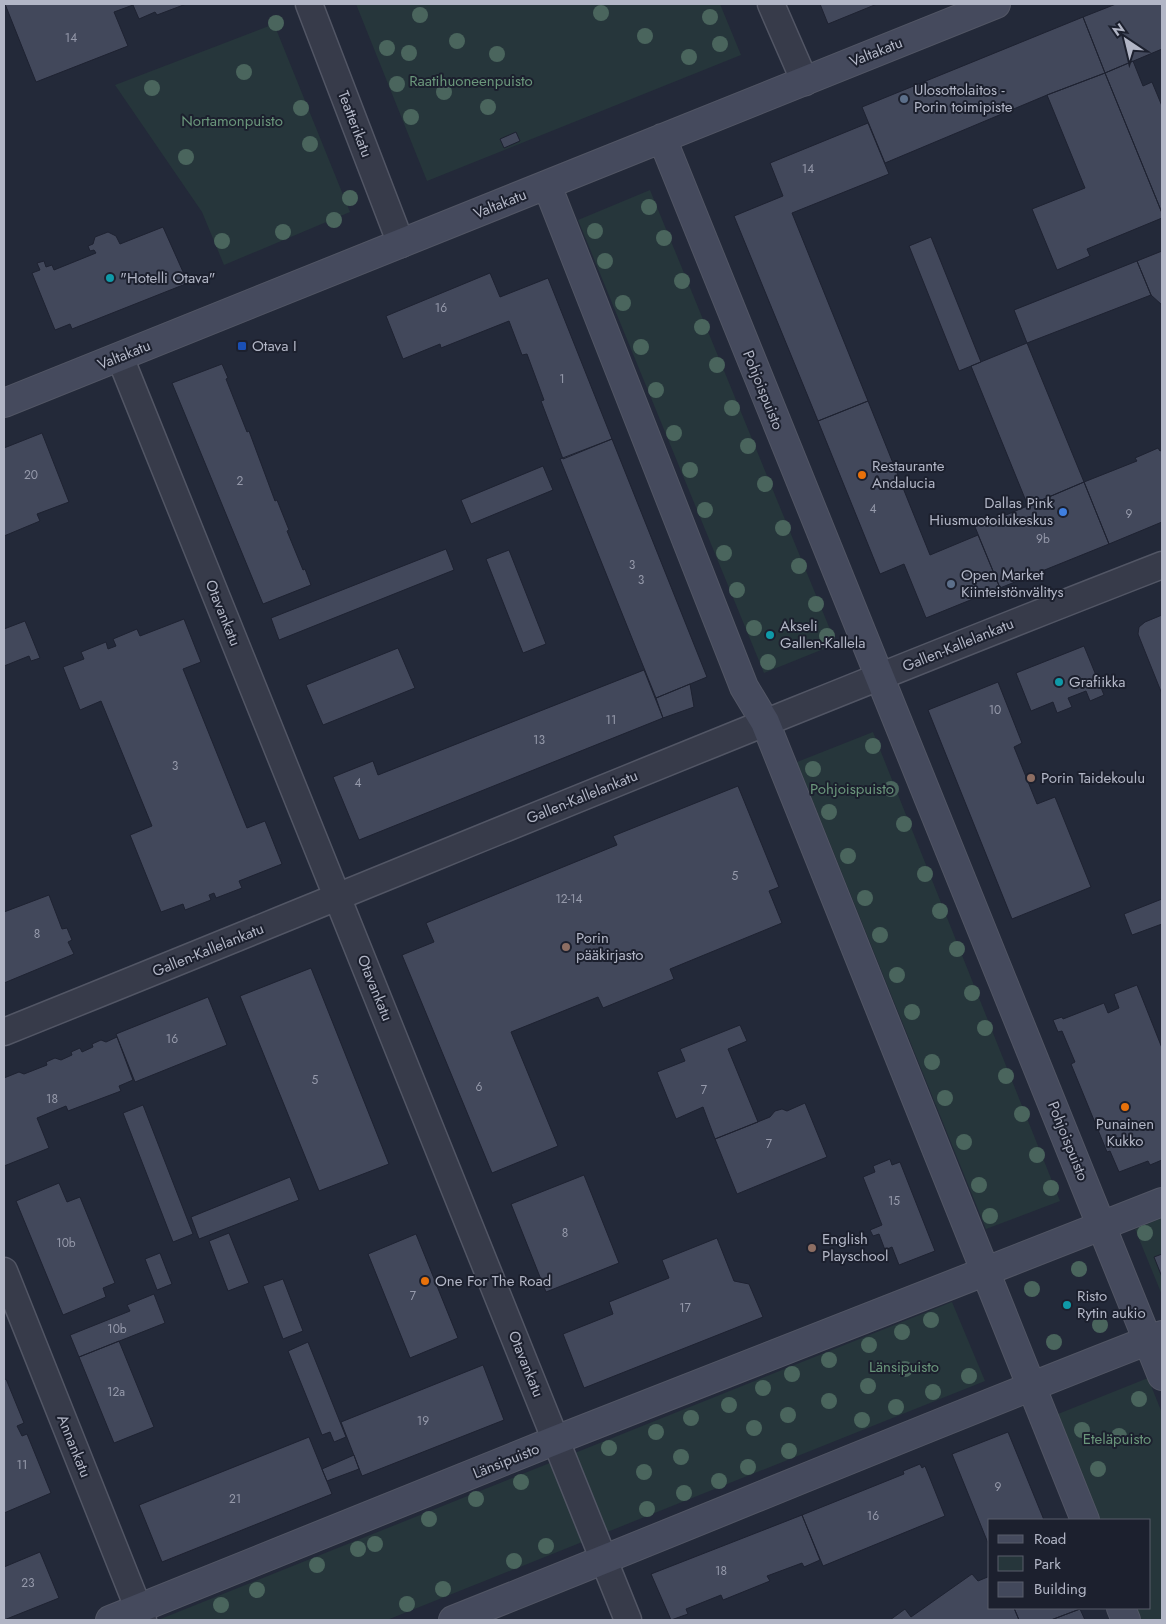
<svg xmlns="http://www.w3.org/2000/svg" width="1166" height="1624" font-family="Jost,sans-serif">
	<style>
		.green { fill: #26363b }
		.building { fill: #42485b; stroke: #1e2231 }
		.lines { fill: none; stroke-linecap: round; stroke-linejoin: round }
		.street-casing { stroke: #525665; stroke-width: 29 }
		.secondary-casing { stroke: #525665; stroke-width: 30 }
		.street { stroke: #373b4a; stroke-width: 26 }
		.secondary { stroke: #454a5d; stroke-width: 28 }
		.tree { fill: #4a655d }
		.service-dot { fill: #5c6f8a; stroke: #1c202e; stroke-width: 2 }
		.culture-dot { fill: #0f9aa8; stroke: #1c202e; stroke-width: 2 }
		.transit-dot { fill: #1a4fb4; stroke: #1c202e; stroke-width: 2 }
		.food-dot { fill: #e8710a; stroke: #1c202e; stroke-width: 2 }
		.shop-dot { fill: #3f7fe0; stroke: #1c202e; stroke-width: 2 }
		.education-dot { fill: #8d6e63; stroke: #1c202e; stroke-width: 2 }
		.labels { text-anchor: middle; dominant-baseline: central; stroke-width: 4; stroke-linejoin: round; paint-order: stroke }
		.number-label { font-size: 12px; fill: #969aab }
		.street-label { font-size: 15px; fill: #b2b6c6; stroke: #1c202e }
		.park-label { font-size: 15px; fill: #6a967b; stroke: #1c202e }
		.poi-label { font-size: 15px; fill: #b2b6c6; stroke: #1c202e; text-anchor: start }
	</style>
	<rect width="100%" height="100%" fill="#232939"/>
	<path class="green" d="M356,4H720L741,55L427,181Z
		M274,24L350,212L224,265L202,212L115,85Z
		M650,190L836,644L764,673L578,220Z
		M873,732L1060,1201L986,1229L797,762Z
		M1162,1218V1295L1135,1229Z
		M952,1302L985,1381L387,1620H158Z
		M1148,1378L1162,1413V1620H1140L1135,1608H1150V1520H1100L1058,1414Z"/>
	<path class="building" d="M5,4H186L157,15L155,12L139,19L133,5L114,12L128,46L36,82Z
		M820,4H877L828,24Z
		M1116,4H1162V49L1105,73L1083,17Z
		M1083,17L1105,73L1047,95L885,163L862,107Z
		M1133,61L1143,86L1152,82L1162,106V213L1105,73Z
		M1105,73L1162,213V218L1087,249L1090,256L1057,270L1032,209L1085,188L1047,95Z
		M868,123L889,174L792,213L868,401L818,421L734,216L783,196L770,163Z
		M516,132L520,141L504,148L500,139Z
		M163,227L188,283L72,329L70,324L55,330L32,273L40,270L37,263L44,261L46,267L52,265L54,270L96,253L94,250L90,251L88,246L93,244L95,237L108,232L116,236L120,244Z
		M931,237L981,362L959,371L909,246Z
		M1162,251V305L1151,295L1137,261Z
		M1137,261L1151,295L1027,343L1014,310Z
		M490,273L500,297L548,278L612,439L563,459L541,401L544,400L527,354L522,355L509,321L441,348L440,344L403,359L386,316Z
		M1027,343L1084,482L1028,506L971,366Z
		M222,364L228,378L226,379L247,432L249,431L275,501L277,500L289,530L287,531L303,570L305,569L311,585L263,604L172,383Z
		M868,401L930,555L978,535L1000,588L926,618L904,564L880,574L818,421Z
		M42,433L69,502L37,514L40,521L4,536V448Z
		M612,439L707,677L656,698L560,459Z
		M1158,448L1160,451L1162,450V522L1109,544L1084,482L1137,461L1135,458Z
		M543,466L553,490L471,524L461,500Z
		M1084,482L1109,544L1000,588L973,522L984,518L987,523Z
		M446,549L454,570L279,640L271,618Z
		M509,550L546,644L523,653L486,559Z
		M1162,615V694L1138,634L1139,627L1145,622Z
		M184,619L201,662L183,669L247,828L265,821L282,864L239,881L242,888L216,898L214,893L209,895L211,900L185,910L183,904L161,912L130,835L152,826L101,701L80,710L63,667L84,659L81,652L106,642L108,649L116,646L113,639L137,629L140,636Z
		M25,621L40,658L31,661L29,656L4,666V629Z
		M1084,646L1104,695L1090,701L1086,691L1068,698L1072,707L1057,713L1053,702L1031,711L1016,673Z
		M398,648L415,688L323,725L306,685Z
		M644,670L663,718L359,840L333,777L373,761L378,775Z
		M998,682L1022,743L1014,747L1037,804L1055,797L1091,887L1012,919L928,710Z
		M690,684L694,707L663,718L656,698Z
		M738,786L779,887L769,891L782,923L670,969L674,979L603,1008L598,997L511,1032L558,1146L492,1173L402,955L434,942L426,923L617,845L613,836Z
		M49,895L62,929L67,928L72,940L68,942L74,954L4,983V912Z
		M1162,899V924L1132,935L1124,914Z
		M311,968L389,1164L319,1191L240,996Z
		M1137,985L1162,1048V1160L1150,1165L1148,1161L1119,1172L1110,1151L1107,1152L1071,1064L1075,1062L1062,1031L1058,1032L1053,1020L1062,1017L1063,1019L1104,1003L1108,1013L1119,1008L1114,994Z
		M208,997L227,1045L135,1082L116,1034Z
		M740,1025L747,1041L728,1049L758,1122L715,1139L703,1107L676,1119L657,1072L685,1061L680,1049Z
		M117,1037L133,1080L119,1086L121,1091L68,1111L66,1106L37,1118L49,1148L4,1166V1078L19,1072L24,1074L47,1065L46,1062L55,1058L61,1060L72,1055L71,1052L80,1048L82,1052L93,1047L92,1044L101,1040L106,1042Z
		M805,1103L827,1157L737,1194L715,1139L770,1117L775,1111L782,1109L787,1111Z
		M143,1105L193,1234L173,1242L123,1113Z
		M890,1159L892,1165L900,1162L935,1251L899,1265L892,1247L885,1250L879,1234L873,1236L870,1230L882,1225L863,1177L875,1172L873,1166Z
		M584,1175L619,1263L546,1292L511,1204Z
		M290,1177L299,1200L199,1239L191,1217Z
		M59,1183L67,1202L80,1197L115,1283L103,1288L106,1297L63,1315L16,1201Z
		M229,1233L249,1283L228,1291L209,1241Z
		M416,1234L458,1338L410,1358L368,1254Z
		M717,1238L734,1281L749,1284L763,1317L584,1388L563,1334L613,1314L609,1302L669,1278L662,1260Z
		M160,1253L172,1284L157,1290L145,1259Z
		M1162,1254V1277L1154,1257Z
		M283,1279L303,1331L283,1339L263,1286Z
		M154,1294L165,1323L79,1357L70,1335L130,1311L127,1305Z
		M119,1341L154,1427L114,1443L79,1357Z
		M308,1342L346,1437L334,1442L330,1432L322,1435L288,1351Z
		M483,1365L504,1420L362,1476L341,1422Z
		M6,1379L24,1423L17,1426L22,1436L27,1434L51,1493L4,1513V1380Z
		M1008,1432L1044,1520H990V1548L952,1454Z
		M309,1437L332,1494L162,1562L139,1505Z
		M354,1455L359,1469L327,1481L322,1469Z
		M920,1464L922,1468L925,1466L945,1516L823,1566L802,1515L904,1474L903,1471Z
		M802,1515L820,1560L804,1567L802,1563L767,1576L770,1581L723,1600L721,1595L686,1609L688,1614L671,1620L651,1574Z
		M40,1552L59,1598L4,1620V1567Z
		M972,1574L978,1581L990,1576V1608H1014L1019,1620H890L905,1609L911,1617Z
		M1014,1608H1080V1609L1051,1620H1019Z
		M1080,1609L1085,1620H1051Z"/>
	<g class="lines">
		<defs>
			<path id="street" d="M309,4L401,244
				M771,4L805,82
				M120,357L628,1620
				M4,1032C390,877 774,716 1162,565
				M4,1271L143,1620"/>
			<path id="secondary" d="M662,138L1162,1376
				M547,185L744,687L765,722L1085,1520
				M4,403L996,4
				M1121,1608L1126,1620
				M110,1620L556,1440L1162,1202
				M453,1620C690,1526 925,1427 1162,1335"/>
		</defs>
		<use href="#street" class="street-casing"/>
		<use href="#secondary" class="secondary-casing"/>
		<use href="#street" class="street"/>
		<use href="#secondary" class="secondary"/>
	</g>
	<g class="tree">
		<circle cx="601" cy="13" r="8"/>
		<circle cx="420" cy="15" r="8"/>
		<circle cx="710" cy="17" r="8"/>
		<circle cx="276" cy="23" r="8"/>
		<circle cx="645" cy="36" r="8"/>
		<circle cx="457" cy="41" r="8"/>
		<circle cx="720" cy="44" r="8"/>
		<circle cx="387" cy="48" r="8"/>
		<circle cx="409" cy="53" r="8"/>
		<circle cx="497" cy="54" r="8"/>
		<circle cx="689" cy="57" r="8"/>
		<circle cx="244" cy="72" r="8"/>
		<circle cx="397" cy="84" r="8"/>
		<circle cx="152" cy="88" r="8"/>
		<circle cx="444" cy="92" r="8"/>
		<circle cx="488" cy="107" r="8"/>
		<circle cx="301" cy="108" r="8"/>
		<circle cx="411" cy="117" r="8"/>
		<circle cx="310" cy="144" r="8"/>
		<circle cx="186" cy="157" r="8"/>
		<circle cx="350" cy="198" r="8"/>
		<circle cx="649" cy="207" r="8"/>
		<circle cx="334" cy="220" r="8"/>
		<circle cx="595" cy="231" r="8"/>
		<circle cx="283" cy="232" r="8"/>
		<circle cx="664" cy="238" r="8"/>
		<circle cx="222" cy="241" r="8"/>
		<circle cx="605" cy="261" r="8"/>
		<circle cx="682" cy="281" r="8"/>
		<circle cx="623" cy="303" r="8"/>
		<circle cx="702" cy="327" r="8"/>
		<circle cx="641" cy="347" r="8"/>
		<circle cx="717" cy="365" r="8"/>
		<circle cx="656" cy="390" r="8"/>
		<circle cx="732" cy="408" r="8"/>
		<circle cx="674" cy="433" r="8"/>
		<circle cx="748" cy="446" r="8"/>
		<circle cx="690" cy="470" r="8"/>
		<circle cx="765" cy="484" r="8"/>
		<circle cx="705" cy="510" r="8"/>
		<circle cx="783" cy="528" r="8"/>
		<circle cx="724" cy="553" r="8"/>
		<circle cx="799" cy="566" r="8"/>
		<circle cx="737" cy="590" r="8"/>
		<circle cx="816" cy="604" r="8"/>
		<circle cx="754" cy="628" r="8"/>
		<circle cx="827" cy="636" r="8"/>
		<circle cx="768" cy="662" r="8"/>
		<circle cx="873" cy="746" r="8"/>
		<circle cx="813" cy="769" r="8"/>
		<circle cx="891" cy="789" r="8"/>
		<circle cx="829" cy="812" r="8"/>
		<circle cx="904" cy="824" r="8"/>
		<circle cx="848" cy="856" r="8"/>
		<circle cx="925" cy="874" r="8"/>
		<circle cx="865" cy="898" r="8"/>
		<circle cx="940" cy="911" r="8"/>
		<circle cx="880" cy="935" r="8"/>
		<circle cx="957" cy="949" r="8"/>
		<circle cx="897" cy="975" r="8"/>
		<circle cx="972" cy="993" r="8"/>
		<circle cx="912" cy="1012" r="8"/>
		<circle cx="985" cy="1028" r="8"/>
		<circle cx="932" cy="1062" r="8"/>
		<circle cx="1006" cy="1076" r="8"/>
		<circle cx="945" cy="1098" r="8"/>
		<circle cx="1022" cy="1114" r="8"/>
		<circle cx="964" cy="1142" r="8"/>
		<circle cx="1037" cy="1155" r="8"/>
		<circle cx="979" cy="1185" r="8"/>
		<circle cx="1051" cy="1188" r="8"/>
		<circle cx="990" cy="1216" r="8"/>
		<circle cx="1145" cy="1233" r="8"/>
		<circle cx="1079" cy="1269" r="8"/>
		<circle cx="1032" cy="1289" r="8"/>
		<circle cx="931" cy="1320" r="8"/>
		<circle cx="1100" cy="1325" r="8"/>
		<circle cx="902" cy="1332" r="8"/>
		<circle cx="1054" cy="1342" r="8"/>
		<circle cx="869" cy="1345" r="8"/>
		<circle cx="829" cy="1360" r="8"/>
		<circle cx="905" cy="1369" r="8"/>
		<circle cx="792" cy="1374" r="8"/>
		<circle cx="969" cy="1376" r="8"/>
		<circle cx="868" cy="1386" r="8"/>
		<circle cx="763" cy="1388" r="8"/>
		<circle cx="933" cy="1392" r="8"/>
		<circle cx="1139" cy="1399" r="8"/>
		<circle cx="829" cy="1401" r="8"/>
		<circle cx="729" cy="1405" r="8"/>
		<circle cx="896" cy="1407" r="8"/>
		<circle cx="788" cy="1415" r="8"/>
		<circle cx="691" cy="1418" r="8"/>
		<circle cx="862" cy="1420" r="8"/>
		<circle cx="754" cy="1428" r="8"/>
		<circle cx="1082" cy="1430" r="8"/>
		<circle cx="656" cy="1432" r="8"/>
		<circle cx="1119" cy="1436" r="8"/>
		<circle cx="609" cy="1448" r="8"/>
		<circle cx="789" cy="1451" r="8"/>
		<circle cx="681" cy="1457" r="8"/>
		<circle cx="748" cy="1467" r="8"/>
		<circle cx="1098" cy="1469" r="8"/>
		<circle cx="644" cy="1472" r="8"/>
		<circle cx="719" cy="1481" r="8"/>
		<circle cx="521" cy="1482" r="8"/>
		<circle cx="684" cy="1493" r="8"/>
		<circle cx="476" cy="1499" r="8"/>
		<circle cx="647" cy="1509" r="8"/>
		<circle cx="429" cy="1519" r="8"/>
		<circle cx="375" cy="1544" r="8"/>
		<circle cx="546" cy="1546" r="8"/>
		<circle cx="358" cy="1549" r="8"/>
		<circle cx="514" cy="1561" r="8"/>
		<circle cx="317" cy="1565" r="8"/>
		<circle cx="443" cy="1589" r="8"/>
		<circle cx="257" cy="1590" r="8"/>
		<circle cx="407" cy="1604" r="8"/>
		<circle cx="221" cy="1605" r="8"/>
	</g>
	<g class="service-dot">
		<circle cx="904" cy="99" r="5"/>
		<circle cx="951" cy="584" r="5"/>
	</g>
	<g class="culture-dot">
		<circle cx="110" cy="278" r="5"/>
		<circle cx="770" cy="635" r="5"/>
		<circle cx="1059" cy="682" r="5"/>
		<circle cx="1067" cy="1305" r="5"/>
	</g>
	<rect class="transit-dot" x="237" y="341" width="10" height="10" rx="2.5"/>
	<g class="food-dot">
		<circle cx="862" cy="475" r="5"/>
		<circle cx="1125" cy="1107" r="5"/>
		<circle cx="425" cy="1281" r="5"/>
	</g>
	<circle class="shop-dot" cx="1063" cy="512" r="5"/>
	<g class="education-dot">
		<circle cx="1031" cy="778" r="5"/>
		<circle cx="566" cy="947" r="5"/>
		<circle cx="812" cy="1248" r="5"/>
	</g>
	<g class="labels">
		<g class="number-label">
			<text x="71" y="38">14</text>
			<text x="808" y="169">14</text>
			<text x="441" y="308">16</text>
			<text x="562" y="379">1</text>
			<text x="31" y="475">20</text>
			<text x="240" y="481">2</text>
			<text x="873" y="509">4</text>
			<text x="1129" y="514">9</text>
			<text x="1043" y="539">9b</text>
			<text x="632" y="565">3</text>
			<text x="641" y="580">3</text>
			<text x="995" y="710">10</text>
			<text x="611" y="720">11</text>
			<text x="539" y="740">13</text>
			<text x="175" y="766">3</text>
			<text x="358" y="783">4</text>
			<text x="735" y="876">5</text>
			<text x="569" y="899">12-14</text>
			<text x="37" y="934">8</text>
			<text x="172" y="1039">16</text>
			<text x="315" y="1080">5</text>
			<text x="479" y="1087">6</text>
			<text x="704" y="1090">7</text>
			<text x="52" y="1099">18</text>
			<text x="769" y="1144">7</text>
			<text x="894" y="1201">15</text>
			<text x="565" y="1233">8</text>
			<text x="66" y="1243">10b</text>
			<text x="413" y="1296">7</text>
			<text x="685" y="1308">17</text>
			<text x="117" y="1329">10b</text>
			<text x="116" y="1392">12a</text>
			<text x="423" y="1421">19</text>
			<text x="22" y="1465">11</text>
			<text x="998" y="1487">9</text>
			<text x="235" y="1499">21</text>
			<text x="873" y="1516">16</text>
			<text x="721" y="1571">18</text>
			<text x="28" y="1583">23</text>
		</g>
		<g class="street-label">
			<text transform="translate(876 52) rotate(-22)">Valtakatu</text>
			<text transform="translate(355 124) rotate(69)">Teatterikatu</text>
			<text transform="translate(500 204) rotate(-22)">Valtakatu</text>
			<text transform="translate(124 355) rotate(-22)">Valtakatu</text>
			<text transform="translate(763 390) rotate(68)">Pohjoispuisto</text>
			<text transform="translate(223 613) rotate(68)">Otavankatu</text>
			<text transform="translate(958 645) rotate(-22)">Gallen-Kallelankatu</text>
			<text transform="translate(582 797) rotate(-22)">Gallen-Kallelankatu</text>
			<text transform="translate(208 950) rotate(-22)">Gallen-Kallelankatu</text>
			<text transform="translate(375 988) rotate(68)">Otavankatu</text>
			<text transform="translate(1068 1141) rotate(68)">Pohjoispuisto</text>
			<text transform="translate(526 1364) rotate(68)">Otavankatu</text>
			<text transform="translate(74 1446) rotate(68)">Annankatu</text>
			<text transform="translate(506 1461) rotate(-22)">Länsipuisto</text>
		</g>
		<g class="park-label">
			<text x="471" y="81">Raatihuoneenpuisto</text>
			<text x="232" y="121">Nortamonpuisto</text>
			<text x="852" y="789">Pohjoispuisto</text>
			<text x="904" y="1367">Länsipuisto</text>
			<text x="1117" y="1439">Eteläpuisto</text>
		</g>
		<g class="poi-label">
			<text x="914" y="90">Ulosottolaitos -<tspan x="914" dy="17">Porin toimipiste</tspan></text>
			<text x="120" y="278">"Hotelli Otava"</text>
			<text x="252" y="346">Otava I</text>
			<text x="872" y="466">Restaurante<tspan x="872" dy="17">Andalucia</tspan></text>
			<text x="1053" y="503" text-anchor="end">Dallas Pink<tspan x="1053" dy="17">Hiusmuotoilukeskus</tspan></text>
			<text x="961" y="575">Open Market<tspan x="961" dy="17">Kiinteistönvälitys</tspan></text>
			<text x="780" y="626">Akseli<tspan x="780" dy="17">Gallen-Kallela</tspan></text>
			<text x="1069" y="682">Grafiikka</text>
			<text x="1041" y="778">Porin Taidekoulu</text>
			<text x="576" y="938">Porin<tspan x="576" dy="17">pääkirjasto</tspan></text>
			<text x="1125" y="1124" text-anchor="middle">Punainen<tspan x="1125" dy="17">Kukko</tspan></text>
			<text x="822" y="1239">English<tspan x="822" dy="17">Playschool</tspan></text>
			<text x="435" y="1281">One For The Road</text>
			<text x="1077" y="1296">Risto<tspan x="1077" dy="17">Rytin aukio</tspan></text>
		</g>
	</g>
	<rect width="1166" height="1624" fill="none" stroke="#b2b6c6" stroke-width="10"/>
	<rect x="988" y="1519" width="162" height="90" fill="#1c202e" stroke="#585c6b"/>
	<rect x="998" y="1535" width="25" height="8" fill="#454a5d" stroke="#585c6b"/>
	<text x="1034" y="1544" font-size="15" fill="#b2b6c6">Road</text>
	<rect x="998" y="1556" width="25" height="15" fill="#26363b" stroke="#585c6b"/>
	<text x="1034" y="1569" font-size="15" fill="#b2b6c6">Park</text>
	<rect x="998" y="1582" width="25" height="15" fill="#42485b" stroke="#585c6b"/>
	<text x="1034" y="1594" font-size="15" fill="#b2b6c6">Building</text>
	<g transform="translate(1126 40) rotate(325)" stroke="#1c202e" stroke-width="4" paint-order="stroke">
	<path d="M0-4L9 19L0 12L-9 19Z" fill="#b2b6c6"/>
	<text y="-8" font-size="14" font-weight="bold" text-anchor="middle" fill="#b2b6c6">N</text>
	</g>
</svg>
